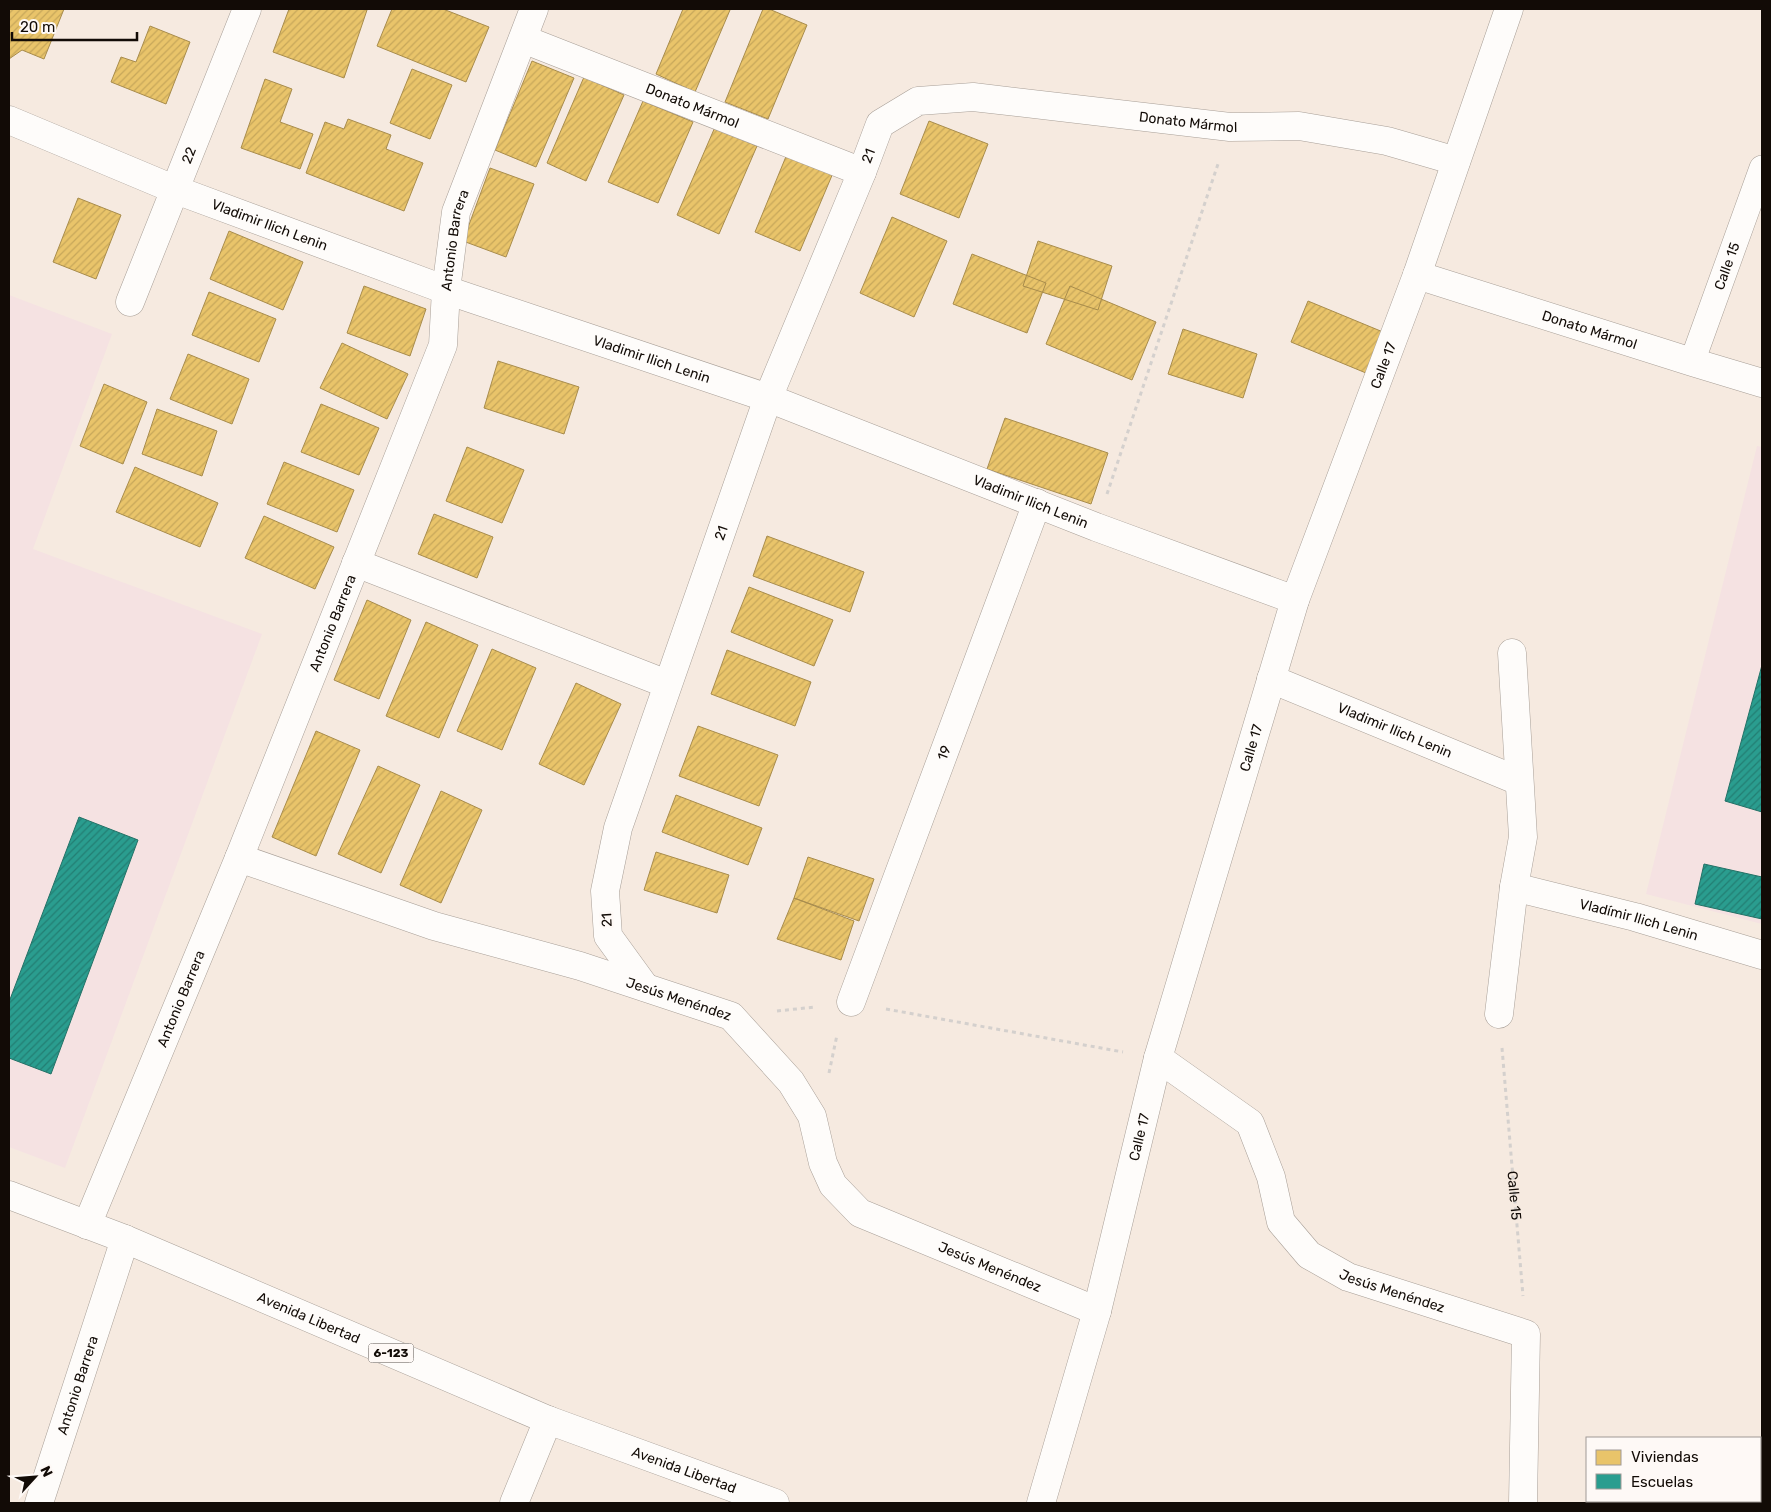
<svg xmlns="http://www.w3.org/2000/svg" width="1771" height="1512" font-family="Rubik,sans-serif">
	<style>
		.education { fill: #f5e2e2 }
		.homes { fill: url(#homes-hatch); stroke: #a88c4c }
		.schools { fill: url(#schools-hatch); stroke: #237166 }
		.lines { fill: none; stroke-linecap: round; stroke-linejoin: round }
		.lane-casing { stroke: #a89f97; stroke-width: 26 }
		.street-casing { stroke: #a89f97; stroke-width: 29 }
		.primary-casing { stroke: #a89f97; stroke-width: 29 }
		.path { stroke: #d4d0cd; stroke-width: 3; stroke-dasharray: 4 4; stroke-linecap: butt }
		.lane { stroke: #fefcfa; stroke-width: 25 }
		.street { stroke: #fefcfa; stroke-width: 28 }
		.primary { stroke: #fefcfa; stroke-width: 28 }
		.labels { text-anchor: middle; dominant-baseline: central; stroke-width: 5; stroke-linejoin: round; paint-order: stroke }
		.shield { fill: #fef9f6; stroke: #59524e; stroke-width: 1 }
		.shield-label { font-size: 12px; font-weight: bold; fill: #120b06 }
		.street-label { font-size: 14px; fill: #120b06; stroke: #fef9f6 }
	</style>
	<defs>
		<pattern id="homes-hatch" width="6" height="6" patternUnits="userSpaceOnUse" patternTransform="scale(1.25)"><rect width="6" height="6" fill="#e9c46a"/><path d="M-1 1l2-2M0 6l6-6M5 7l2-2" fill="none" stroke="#c7a75a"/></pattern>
		<pattern id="schools-hatch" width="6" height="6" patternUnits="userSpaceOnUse" patternTransform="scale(1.25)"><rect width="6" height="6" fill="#2a9d8f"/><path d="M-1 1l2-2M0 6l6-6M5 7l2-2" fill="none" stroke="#237e73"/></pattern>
	</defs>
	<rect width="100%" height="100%" fill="#f6eae0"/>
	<path class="education" d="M9,295L112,334L33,549L262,634L65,1168L9,1147Z
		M1757,446L1762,447V924L1646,894Z"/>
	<path class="homes" d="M9,9H64L44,59L22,50L9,59Z
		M289,9H363L367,10L344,78L273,52Z
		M392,9H443L489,27L466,82L377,46Z
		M683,9H727L730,10L695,92L656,74Z
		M763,9H769L807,25L768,119L725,102Z
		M150,26L190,42L166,104L111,82L121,57L136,62Z
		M532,61L574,78L536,167L495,150Z
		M412,69L452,85L430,139L390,123Z
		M584,77L624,95L586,181L547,163Z
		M265,79L292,89L280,122L313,134L300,169L241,148Z
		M643,101L693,122L658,203L608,182Z
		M348,119L391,135L386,149L423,163L404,211L306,173L325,122L344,129Z
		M929,121L988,144L959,218L900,194Z
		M715,127L757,146L719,234L677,215Z
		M787,154L833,173L800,251L755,232Z
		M490,168L534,184L506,257L463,241Z
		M78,198L121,215L96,279L53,262Z
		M892,217L947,241L914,317L860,293Z
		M229,231L303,262L283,310L210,279Z
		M1038,241L1112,266L1098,310L1023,286Z
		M972,254L1046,283L1027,333L953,304Z
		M364,286L426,309L410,356L347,333Z
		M1070,286L1156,322L1132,380L1046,344Z
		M209,292L276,319L259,362L192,335Z
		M1308,301L1383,332L1366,373L1291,342Z
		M1183,329L1257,354L1243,398L1168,374Z
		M342,343L408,374L387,419L320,388Z
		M188,354L249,379L232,424L170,399Z
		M498,361L579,387L564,434L484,408Z
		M104,384L147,402L123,464L80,446Z
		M321,404L379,428L359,475L301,452Z
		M157,409L217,431L202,476L142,454Z
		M1005,418L1108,453L1091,504L987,469Z
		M467,447L524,470L502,523L446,501Z
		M284,462L354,490L337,532L267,504Z
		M135,467L218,503L200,547L116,512Z
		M434,514L493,537L477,578L418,554Z
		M264,516L334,547L315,589L245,558Z
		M767,536L864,572L850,612L753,576Z
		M749,587L833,620L814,666L731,632Z
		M367,600L411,620L379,699L334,680Z
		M426,622L478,645L439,738L386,716Z
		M492,649L536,668L502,750L457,731Z
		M727,650L811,682L795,726L711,694Z
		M576,683L621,704L584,785L539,764Z
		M698,726L778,755L759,806L679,776Z
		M316,731L360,750L316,856L272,837Z
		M378,766L420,785L381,873L338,854Z
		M441,791L482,810L441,903L400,885Z
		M676,795L762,828L748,865L662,832Z
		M656,852L729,875L717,913L644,890Z
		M808,857L874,879L859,921L794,898Z
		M794,898L854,921L841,960L777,939Z"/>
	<path class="schools" d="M1762,665V812L1725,801Z
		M79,817L138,840L51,1074L9,1058V1002Z
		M1704,864L1762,877V919L1695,904Z"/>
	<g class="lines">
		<defs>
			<g id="lane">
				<path id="s2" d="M1692,362L1762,168"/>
			</g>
			<g id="street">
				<path id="s3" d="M523,39L862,172"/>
				<path id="s4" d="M9,120L176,190L446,290L768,398L1096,527L1295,600"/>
				<path id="s5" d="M1417,275L1692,362L1762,383"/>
				<path id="s6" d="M130,302L247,9"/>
				<path d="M356,563L667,684"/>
				<path id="s7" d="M1271,679L1519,781"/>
				<path id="s8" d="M239,858L434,926L580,966L731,1016L791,1082L812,1116L823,1163L833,1185L860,1213L1097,1311"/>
				<path id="s9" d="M1514,887L1635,917L1762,955"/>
				<path id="s10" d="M645,987L608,936L605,891L618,828L768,398L862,172L880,124L918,101L973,97L1230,127L1299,126L1387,141L1456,161"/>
				<path id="s11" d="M851,1002L1037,503"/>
				<path d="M1499,1014L1514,887L1523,837L1512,653"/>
				<path id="s12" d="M1158,1058L1250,1123L1271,1177L1281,1222L1309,1255L1348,1277L1526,1334L1523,1503"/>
				<path id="s13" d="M87,1225L239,858L443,345L446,290L456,212L534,9"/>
				<path id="s14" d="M39,1503L125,1239"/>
				<path d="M514,1503L548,1420"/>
				<path id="s15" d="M1041,1503L1097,1311L1158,1058L1295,600L1417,275L1509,9"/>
			</g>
			<g id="primary">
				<path id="s16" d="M9,1195L125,1239L548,1420L775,1503"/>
			</g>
		</defs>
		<use href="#lane" class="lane-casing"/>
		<use href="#street" class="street-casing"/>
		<use href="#primary" class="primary-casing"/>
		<g class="path">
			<path d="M1107,494L1219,161"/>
			<path d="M886,1009L1123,1052"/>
			<path d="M777,1011L815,1007"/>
			<path id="s1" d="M1502,1048L1523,1296"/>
			<path d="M829,1073L837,1035"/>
		</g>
		<use href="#lane" class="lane"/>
		<use href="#street" class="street"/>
		<use href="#primary" class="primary"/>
	</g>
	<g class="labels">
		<rect class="shield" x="368.5" y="1343.5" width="45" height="19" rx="4"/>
		<g class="shield-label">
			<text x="391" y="1353">6-123</text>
		</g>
		<g class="street-label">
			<text stroke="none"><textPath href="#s3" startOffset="182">Donato Mármol</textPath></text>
			<text stroke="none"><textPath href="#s10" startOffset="1240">Donato Mármol</textPath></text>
			<text stroke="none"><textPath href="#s6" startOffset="158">22</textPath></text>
			<text stroke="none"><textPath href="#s10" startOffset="890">21</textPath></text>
			<text stroke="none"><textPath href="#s4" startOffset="281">Vladimir Ilich Lenin</textPath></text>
			<text stroke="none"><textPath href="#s13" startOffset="1055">Antonio Barrera</textPath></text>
			<text stroke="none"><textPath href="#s2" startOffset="102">Calle 15</textPath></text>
			<text stroke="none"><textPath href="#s5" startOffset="181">Donato Mármol</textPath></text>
			<text stroke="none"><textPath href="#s4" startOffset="686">Vladimir Ilich Lenin</textPath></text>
			<text stroke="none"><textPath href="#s15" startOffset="1189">Calle 17</textPath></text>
			<text stroke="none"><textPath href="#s4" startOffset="1091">Vladimir Ilich Lenin</textPath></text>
			<text stroke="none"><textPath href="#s10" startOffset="485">21</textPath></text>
			<text stroke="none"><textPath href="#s13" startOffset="650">Antonio Barrera</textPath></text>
			<text stroke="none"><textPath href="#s7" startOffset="134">Vladimir Ilich Lenin</textPath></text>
			<text stroke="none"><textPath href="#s15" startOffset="784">Calle 17</textPath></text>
			<text stroke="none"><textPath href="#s11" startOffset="266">19</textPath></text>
			<text transform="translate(607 920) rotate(-93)">21</text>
			<text stroke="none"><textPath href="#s9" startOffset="129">Vladímir Ilich Lenin</textPath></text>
			<text stroke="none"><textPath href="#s13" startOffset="245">Antonio Barrera</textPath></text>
			<text stroke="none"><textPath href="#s8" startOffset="462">Jesús Menéndez</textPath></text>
			<text stroke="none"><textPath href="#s15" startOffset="379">Calle 17</textPath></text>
			<text stroke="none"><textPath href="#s1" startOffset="148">Calle 15</textPath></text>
			<text stroke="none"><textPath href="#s8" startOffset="898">Jesús Menéndez</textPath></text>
			<text stroke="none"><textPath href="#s12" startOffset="351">Jesús Menéndez</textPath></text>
			<text stroke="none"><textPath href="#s16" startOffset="324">Avenida Libertad</textPath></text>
			<text stroke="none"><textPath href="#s14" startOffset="124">Antonio Barrera</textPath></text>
			<text stroke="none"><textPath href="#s16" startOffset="729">Avenida Libertad</textPath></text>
		</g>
	</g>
	<rect width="1771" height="1512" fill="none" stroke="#120b06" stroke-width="20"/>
	<rect x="1586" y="1437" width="175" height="65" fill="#fef9f6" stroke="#a09a96"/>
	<rect x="1596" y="1450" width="25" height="15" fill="#e9c46a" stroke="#a09a96"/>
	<text x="1631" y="1462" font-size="15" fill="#120b06">Viviendas</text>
	<rect x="1596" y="1474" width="25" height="15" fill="#2a9d8f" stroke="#a09a96"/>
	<text x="1631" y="1487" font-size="15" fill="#120b06">Escuelas</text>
	<g transform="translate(35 1477) rotate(64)" stroke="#fef9f6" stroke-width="4" paint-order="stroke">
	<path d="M0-4L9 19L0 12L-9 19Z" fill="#120b06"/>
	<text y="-8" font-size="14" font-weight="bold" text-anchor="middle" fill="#120b06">N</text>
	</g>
	<path d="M12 32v8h125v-8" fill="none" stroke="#120b06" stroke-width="2.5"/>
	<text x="20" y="32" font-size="15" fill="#120b06" stroke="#fef9f6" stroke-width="4" paint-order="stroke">20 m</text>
</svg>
